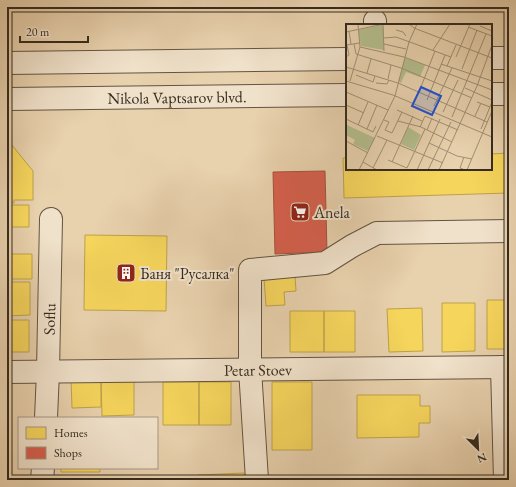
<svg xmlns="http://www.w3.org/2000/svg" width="516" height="487" font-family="'EB Garamond',serif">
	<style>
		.homes { fill: #f6d55c; stroke: #bca24a }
		.shops { fill: #d6604d; stroke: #a6503f }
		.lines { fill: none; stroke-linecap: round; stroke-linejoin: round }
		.minor-casing { stroke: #625442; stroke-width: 24 }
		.minor { stroke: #f0e1ca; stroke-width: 22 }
		.labels { text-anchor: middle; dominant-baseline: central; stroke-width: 4; stroke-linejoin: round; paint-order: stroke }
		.street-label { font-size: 16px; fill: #352b1f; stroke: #f0e1ca }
		.poi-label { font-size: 16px; fill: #352b1f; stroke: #f0e1ca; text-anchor: start }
		.inset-road { fill: none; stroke: #a08f74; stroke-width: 1 }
		.view { fill: #1d4ed8; fill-opacity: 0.15; stroke: #1d4ed8; stroke-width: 2 }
		.inset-edge { fill: none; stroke: #352b1f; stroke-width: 2 }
	</style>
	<rect width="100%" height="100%" fill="#e8d1ad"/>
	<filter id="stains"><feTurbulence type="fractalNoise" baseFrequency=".005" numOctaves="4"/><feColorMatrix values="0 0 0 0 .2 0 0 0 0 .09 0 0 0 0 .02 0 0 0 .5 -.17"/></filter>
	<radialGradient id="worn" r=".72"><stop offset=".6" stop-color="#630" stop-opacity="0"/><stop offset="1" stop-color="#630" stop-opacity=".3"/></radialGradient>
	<path class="homes" d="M7,139L33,171V200H14V203L7,202Z
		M509,153V193L344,198L343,158H347V169H491V154Z
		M7,205H29V227H7Z
		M85,235L167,236L166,311L84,310Z
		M7,254H32V279H7Z
		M295,276L296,291L284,292L285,305L266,306L264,278Z
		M7,282H30V315L7,316Z
		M487,300H509V349H487Z
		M442,303H475V351L442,352Z
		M422,308L423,351L389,352L387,309Z
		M290,311H324V352H290Z
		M324,311H355V352H324Z
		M7,320H29V352H7Z
		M71,379H101V407L72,408Z
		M101,379H134V415L102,416Z
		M163,382H199V425H163Z
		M199,382H231V425H199Z
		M272,382H312V450H272Z
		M357,395H420V406H430V423H419V437L357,438Z
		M61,468H100V472H61Z
		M244,473V480H199L198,475Z
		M350,478V480H282V479Z"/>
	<path class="shops" d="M325,171L327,252L275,254L273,172Z"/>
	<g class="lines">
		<defs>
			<g id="minor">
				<path d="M375,25V21"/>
				<path d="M491,58H509"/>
				<path d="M7,63L347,59"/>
				<path d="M491,94H509"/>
				<path id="s1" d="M7,99L347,95"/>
				<path d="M502,367L505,480"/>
				<path id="s2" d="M7,372L509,367"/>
				<path id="s3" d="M46,418L48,371L51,219"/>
				<path d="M42,480L43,468"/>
				<path d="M257,480L250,369V270L325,263L352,246L377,233L509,231"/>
			</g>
		</defs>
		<use href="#minor" class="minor-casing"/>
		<use href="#minor" class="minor"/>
	</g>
	<defs>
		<symbol id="supermarket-square" viewBox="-11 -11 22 22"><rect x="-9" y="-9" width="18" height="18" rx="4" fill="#8f2418" stroke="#f0e1ca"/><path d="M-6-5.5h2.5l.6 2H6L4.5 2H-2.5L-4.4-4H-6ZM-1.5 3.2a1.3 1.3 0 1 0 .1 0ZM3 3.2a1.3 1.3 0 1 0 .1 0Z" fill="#fff"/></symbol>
		<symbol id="building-square" viewBox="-11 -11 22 22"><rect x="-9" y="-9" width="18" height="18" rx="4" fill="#8f2418" stroke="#f0e1ca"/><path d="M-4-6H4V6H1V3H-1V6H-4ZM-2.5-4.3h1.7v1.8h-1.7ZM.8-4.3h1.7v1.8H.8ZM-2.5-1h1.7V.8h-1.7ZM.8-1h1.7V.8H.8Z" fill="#fff"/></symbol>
	</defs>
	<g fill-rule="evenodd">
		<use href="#supermarket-square" x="289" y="201" width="22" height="22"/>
		<use href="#building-square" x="115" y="262" width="22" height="22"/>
	</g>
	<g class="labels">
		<g class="street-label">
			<text stroke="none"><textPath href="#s1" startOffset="170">Nikola Vaptsarov blvd.</textPath></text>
			<text stroke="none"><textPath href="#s3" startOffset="99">Soflu</textPath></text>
			<text stroke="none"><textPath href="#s2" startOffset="251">Petar Stoev</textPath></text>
		</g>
		<g class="poi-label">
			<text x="314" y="212">Anela</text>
			<text x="140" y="273">Баня "Русалка"</text>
		</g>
	</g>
	<g transform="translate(346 24)">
		<rect width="146" height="146" fill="#e8d1ad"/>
		<path d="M37,1L38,26L15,22L12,6ZM59,34L79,41L74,53L60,48L55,59L52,57ZM1,101L29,114L22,127L7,120L9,116L0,111ZM62,103L75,111L68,126L55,120Z" fill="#b3bc8c"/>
		<path class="inset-road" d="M37,0L38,27M63,0L68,4L146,34M134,2L146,7M122,3L146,12M50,6L57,8L60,12M3,7L5,20M0,8L38,0M38,14L50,13L105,33M8,20L10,30L55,44L126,74M38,20L60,25M0,21L14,19M14,23L58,33L146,66M87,26L104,0M0,33L3,31L1,21M110,33L124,0M95,40L146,57M101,42L110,21M0,43L52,59L141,98M116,45L131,6M21,49L25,35M10,51L27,58L29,52M42,55L45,41M0,57L47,71L146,113M4,57L14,23L12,0M30,59L41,60L43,56M119,64L146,76M0,68L42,86M73,68L89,27M81,76L99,31M131,78L144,83M0,81L18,89M88,82L106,44M51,86L76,97M97,88L112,56M129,92L135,79M106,93L140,10M0,95L27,108L30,102M38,96L43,98L39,106L46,109L56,88M52,97L75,103L106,118M12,101L22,78M74,103L79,92L112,106M21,105L31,81M135,105L146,78M81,106L86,94M31,112L97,139M0,117L22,129M83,119L111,132L126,135M118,133L114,144L119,146M42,136L61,144L79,105M17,138L31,146M46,138L67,92M27,144L41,116M13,146L49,72L63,18L71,0M71,146L94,95M82,146L105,98M93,146L131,62L146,21M121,146L146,87"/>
		<path class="view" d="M75,63L95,72L86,91L66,82Z"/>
		<rect width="146" height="146" class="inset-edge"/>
	</g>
	<rect width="516" height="487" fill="none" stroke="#e8d1ad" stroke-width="24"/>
	<rect x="8" y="8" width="500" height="471" fill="none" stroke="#352b1f" stroke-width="2"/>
	<rect x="12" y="12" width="492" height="463" fill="none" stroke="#352b1f"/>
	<rect x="18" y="417" width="140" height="52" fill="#f0e1ca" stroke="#a59886"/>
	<rect x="26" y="427" width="20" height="12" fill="#f6d55c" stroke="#a59886"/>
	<text x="54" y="437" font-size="12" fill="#352b1f">Homes</text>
	<rect x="26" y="447" width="20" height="12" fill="#d6604d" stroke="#a59886"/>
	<text x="54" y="457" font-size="12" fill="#352b1f">Shops</text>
	<g transform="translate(478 449) rotate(156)" stroke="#f0e1ca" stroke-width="3" paint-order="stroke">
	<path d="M0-3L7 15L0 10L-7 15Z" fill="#352b1f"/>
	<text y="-6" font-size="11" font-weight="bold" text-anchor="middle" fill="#352b1f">N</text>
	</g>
	<path d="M20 36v6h68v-6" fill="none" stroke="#352b1f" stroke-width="2"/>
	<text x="26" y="36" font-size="12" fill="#352b1f" stroke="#f0e1ca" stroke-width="3" paint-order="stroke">20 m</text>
	<rect width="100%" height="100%" filter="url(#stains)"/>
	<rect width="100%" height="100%" fill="url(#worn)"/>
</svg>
